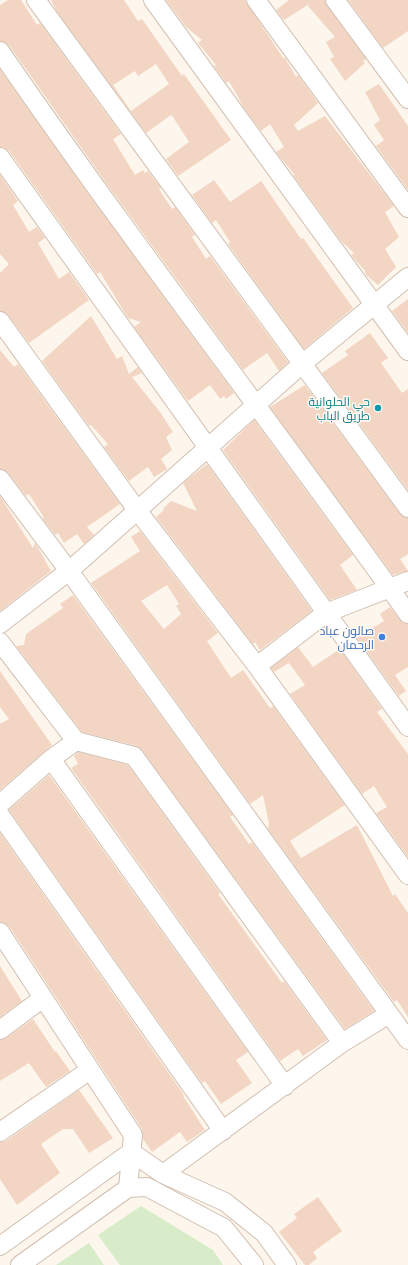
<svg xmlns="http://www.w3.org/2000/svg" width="408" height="1265" font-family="'IBM Plex Sans',Cairo,sans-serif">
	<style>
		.green { fill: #d8ecc9 }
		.building { fill: #f3d5c3; fill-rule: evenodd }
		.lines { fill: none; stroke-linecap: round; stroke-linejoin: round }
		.minor-casing { stroke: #d1beb0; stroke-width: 20 }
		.minor { stroke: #fff; stroke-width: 18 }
		.culture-dot { fill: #0f9aa8; stroke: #fffaf3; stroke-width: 1.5 }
		.shop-dot { fill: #3f7fe0; stroke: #fffaf3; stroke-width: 1.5 }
		.labels { text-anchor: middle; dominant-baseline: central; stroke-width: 3; stroke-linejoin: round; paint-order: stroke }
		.culture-label { font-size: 12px; fill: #0d838f; stroke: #fffaf3; text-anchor: end }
		.shop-label { font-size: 12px; fill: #366cbe; stroke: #fffaf3; text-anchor: end }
	</style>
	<rect width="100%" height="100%" fill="#fdf6ec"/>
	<path class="green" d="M141,1206L213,1250L223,1265H120L98,1235Z
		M89,1243L104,1265H56Z"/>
	<path class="building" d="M8,0H21L37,25L40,23L121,134L113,139L135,175L143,170L145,173L148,171L161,188L159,189L172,209L175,207L195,235L192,237L206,259L210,256L288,362L279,371L267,353L243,370L109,187L9,45L0,41V5Z
		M51,0H124L138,21L142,19L182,76L184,74L191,84L231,140L178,176L166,159L189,142L173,117L171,115L146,133L57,12ZM156,64L169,84L131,111L113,85L135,71L138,76Z
		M166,0H245L283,58H285L296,77L298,75L318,103L294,125L298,131L325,116L394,206L385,212L399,237L385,249L396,267L378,285L366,275L365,271L351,255L354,253L341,241L293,175H295L276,152L284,147L270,124L261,131L244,108L229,81L226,83L214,66L216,65L198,43L202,40L186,27Z
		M289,0H325L327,6L366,59L363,61L365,63L345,81L330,59L334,57L326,42L335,37L308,6L309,4L284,20L276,10Z
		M348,0H408V31L383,48Z
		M0,69L92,199L234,393L226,399L224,396L220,399L210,385L188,401L134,327L141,322L128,318L100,272L97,274L9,151L0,147Z
		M379,84L408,126V190L376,146L384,140L374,125L380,120L365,92Z
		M0,175L18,201L13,205L29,232L37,227L45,238L38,243L59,279L69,272L89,300L29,343L8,315L0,311V273L9,264L0,254Z
		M214,180L230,202L261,181L301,239L303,238L353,308L304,349L228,244L230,242L216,220L212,223L192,195Z
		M408,299V333L392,311Z
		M91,316L117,359L122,356L129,374L138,367L142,373L132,377L160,412L173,432L166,437L172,450L161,459L167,469L154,477L148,467L129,481L104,447L108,444L91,425L89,426L42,361Z
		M370,333L388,358L381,363L402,393L408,389V490L322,373L348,355L345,351Z
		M0,350L14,367L18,364L120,504L87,527L94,535L84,544L77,534L64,543L58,533L55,535L43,519V516L29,494L26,496L8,473L0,469Z
		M305,385L400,514L408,518V554L400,559L408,571L393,575L270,407Z
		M254,420L353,555L340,565L357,590L330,600L223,450Z
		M207,464L312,611L260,650L255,642L253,644L156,517L164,510L163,509L171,501L197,511L183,483Z
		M0,496L33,548L35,543L37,546L51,571L0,611Z
		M140,531L218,633L207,641L231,678L243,670L270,708L273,706L345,805L290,841L301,858L357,825L393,896L395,894L408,913V1017L397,1000L394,1002L268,829L269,824L263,795L250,804L91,583L140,551L131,537ZM167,585L179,604L176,606L181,614L164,629L141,601Z
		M73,595L233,815L230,817L249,844L252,842L374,1011L345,1029L142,750L137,746L82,732L16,646L24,645L26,634L63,608L60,604Z
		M390,607L400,620L408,624V667L395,675L406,691L399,696L357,638L384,621L380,614Z
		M298,647L313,667L340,649L382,709L377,712L408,754V857L376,813L387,807L374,786L362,794L290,694L305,685L289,663L274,672L271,668Z
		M0,671L52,745L0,790V724L9,719L0,707Z
		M78,752L128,765L220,893L218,894L282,983L284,981L327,1040L303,1056L298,1049L280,1061L71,768L78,764L74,756Z
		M49,775L248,1052L236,1060L252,1083L221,1104L205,1081L202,1083L9,810Z
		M0,833L184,1095L183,1096L205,1130L187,1142L180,1132L152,1152L143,1139L142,1129L9,926L0,922Z
		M0,966L22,1001L0,1017Z
		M33,1019L55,1052L56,1051L70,1071L46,1087L29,1063L0,1081V1040L6,1038Z
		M79,1090L113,1138L89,1153L73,1129H63L41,1144L60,1173L17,1205L0,1179V1142L6,1141Z
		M318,1197L342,1231L313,1252L317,1258L309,1265H305L279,1232L297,1218L294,1214Z"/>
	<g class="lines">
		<defs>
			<path id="minor" d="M36,0L408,508
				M153,0L408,351
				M256,0L408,208
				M335,0L408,99
				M0,51C131,242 274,425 408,614
				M0,157L408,727
				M0,321L137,510L257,666L408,875
				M0,479L69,571L408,1040
				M0,624L69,571L302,364L408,277
				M0,642L76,741L134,756L342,1043
				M257,666L326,613L408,581
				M51,759L285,1086
				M0,804L51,759L76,741
				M0,815L223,1131
				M0,932L133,1135L128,1188
				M0,1030L43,998
				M0,1132L90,1070
				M163,1174L342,1043L389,1014
				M0,1246L131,1152L163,1174L225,1202L264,1233L287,1265
				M20,1265L128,1188L147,1187L224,1228L254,1265"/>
		</defs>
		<use href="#minor" class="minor-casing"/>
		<use href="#minor" class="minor"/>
	</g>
	<circle class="culture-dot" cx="378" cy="408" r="4"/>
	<circle class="shop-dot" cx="382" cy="637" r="4"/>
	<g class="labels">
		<g class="culture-label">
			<text x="370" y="401">حي الحلوانية<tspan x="370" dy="14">طريق الباب</tspan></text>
		</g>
		<g class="shop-label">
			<text x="374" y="630">صالون عباد<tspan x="374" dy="14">الرحمان</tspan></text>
		</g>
	</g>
</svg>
